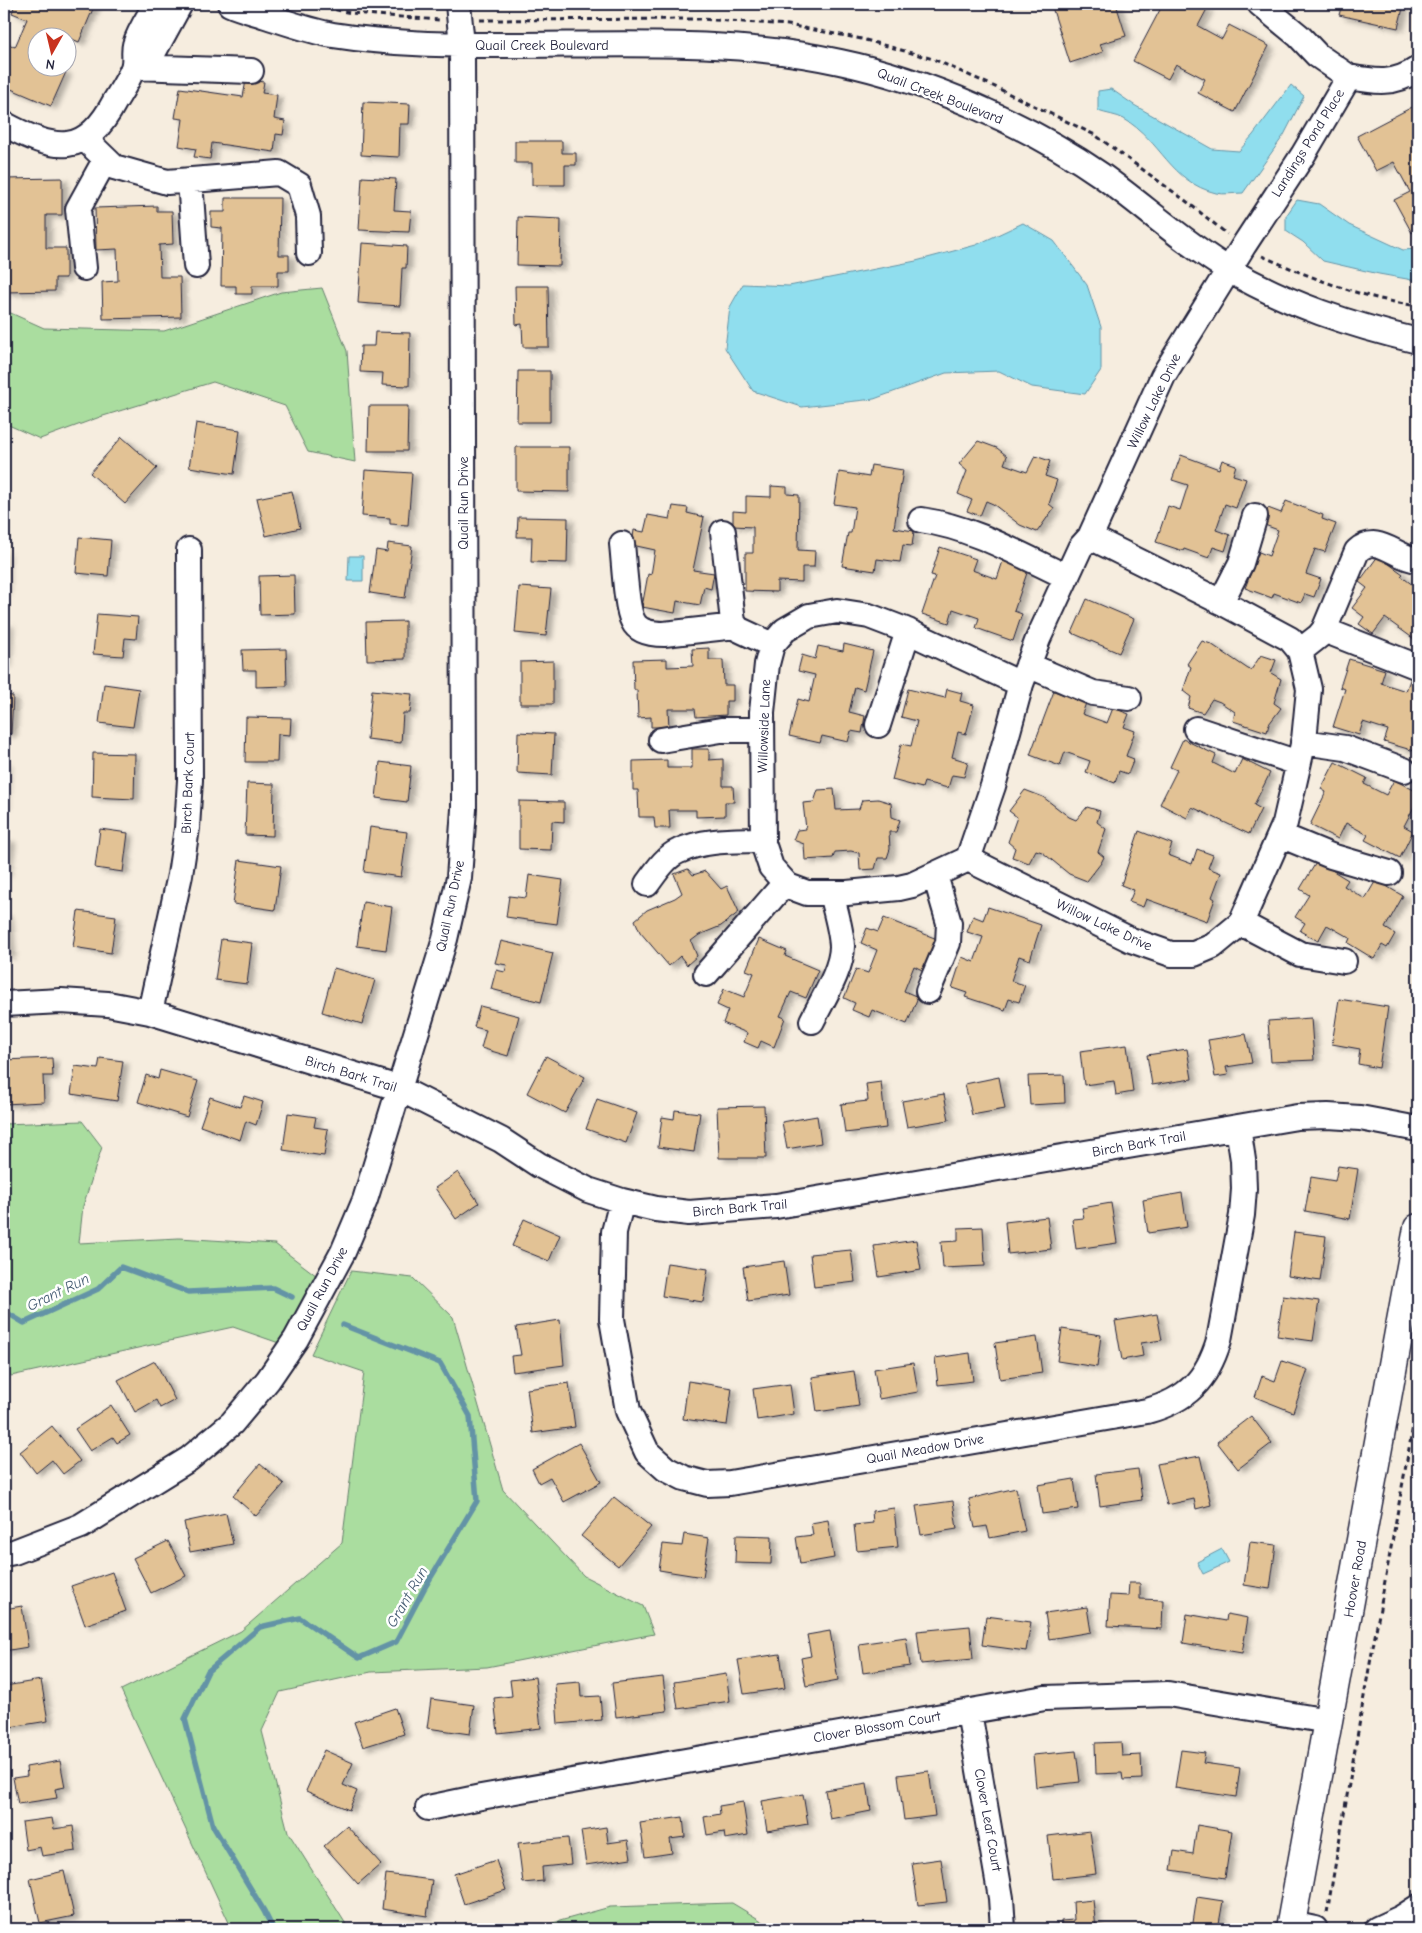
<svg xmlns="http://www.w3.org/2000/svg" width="1422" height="1933" font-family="'Comic Neue',sans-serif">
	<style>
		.green { fill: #aadd9f; stroke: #66806d }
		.water { fill: #90deee; stroke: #6493a6 }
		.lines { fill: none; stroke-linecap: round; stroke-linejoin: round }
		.stream { stroke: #6493a6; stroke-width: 5.5 }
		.building { fill: #e2c295; stroke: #22223b; filter: url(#shadow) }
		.minor-casing { stroke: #22223b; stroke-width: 28 }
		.major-casing { stroke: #22223b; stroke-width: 31 }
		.path { stroke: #22223b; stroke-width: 3; stroke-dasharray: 5 4; stroke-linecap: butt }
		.minor { stroke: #fff; stroke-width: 24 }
		.major { stroke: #fff; stroke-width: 28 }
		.labels { text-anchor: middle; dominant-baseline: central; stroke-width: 5; stroke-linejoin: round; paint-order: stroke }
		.street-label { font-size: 14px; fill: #22223b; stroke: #fff }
		.water-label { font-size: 15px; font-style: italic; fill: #435a71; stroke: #fff }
	</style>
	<defs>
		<filter id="shadow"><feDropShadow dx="5.5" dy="3" stdDeviation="2.5" flood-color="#0004"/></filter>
	</defs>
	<rect width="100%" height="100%" fill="#f6eddf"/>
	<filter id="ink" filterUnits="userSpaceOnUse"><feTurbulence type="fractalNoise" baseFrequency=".02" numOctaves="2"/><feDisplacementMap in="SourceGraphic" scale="10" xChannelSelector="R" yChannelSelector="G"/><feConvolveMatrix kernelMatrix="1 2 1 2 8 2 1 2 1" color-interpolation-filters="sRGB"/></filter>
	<g filter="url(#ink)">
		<path class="green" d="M322,288L347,351L355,462L308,452L285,406L213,382L100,417L40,439L4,423V310L44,328L164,331L281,292Z
			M82,1121L102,1147L83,1206L79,1243L179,1238L275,1244L321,1279L279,1343L233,1327L11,1376L4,1363V1124Z
			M351,1271L413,1278L453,1317L503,1490L584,1576L643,1606L654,1634L487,1667L371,1672L280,1692L262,1731L288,1832L349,1929H232L121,1690L241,1631L342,1543L364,1372L311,1354Z
			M732,1903L775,1929H531L610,1907Z"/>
		<path class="water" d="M1291,85L1304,96L1284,135L1243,193C1234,193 1224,195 1216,193C1170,182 1161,140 1124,119C1117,115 1106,114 1098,111V91L1111,89L1134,105L1212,149L1239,151L1253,135Z
			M1297,200L1319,204L1349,225L1403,250L1418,249V281L1379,274L1323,261L1303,242L1286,231V216Z
			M1023,223L1054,241L1087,285L1101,327V370L1085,394L1032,387L999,371L946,373L874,399L802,407L753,391L725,348L730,307L743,284L789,286L916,261L976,245Z
			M349,556H363V581H348Z
			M1222,1549L1229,1562L1203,1574L1197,1562Z"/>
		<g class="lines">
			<path class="stream" d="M4,1311L24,1323L98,1289L121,1267L188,1292L273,1288L292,1297
				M273,1929L264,1911L213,1826L185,1719L208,1671L260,1627L300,1618L359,1658L396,1642L425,1587L477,1501L470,1416L440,1363L343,1325
				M634,1929L641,1926L696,1929"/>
		</g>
		<path class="building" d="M15,4H95L79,42L65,36L38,38V68H55L66,72L51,106L4,86V42L15,47L27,19L12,13Z
			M1051,4H1103L1104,8L1116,4L1126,36L1100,44L1103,52L1070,63Z
			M1163,4H1198L1207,9L1198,26L1222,39L1229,25L1269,46L1235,112L1198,93L1205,79L1176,64L1168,79L1133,61Z
			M1342,4H1404L1398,28L1339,15Z
			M246,80L264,82L262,93L277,95L274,119L285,121L283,135L276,134L274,152L212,143L210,159L194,157L196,149L179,146L183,119L175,118L180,88L243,97Z
			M363,102L410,104L409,124H400L399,157L361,155Z
			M1418,104V229L1412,233L1394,200L1410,192L1394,162L1376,171L1357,136Z
			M515,141H562V153H576V165H565V185H532V163H515Z
			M362,177L396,179L394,210L411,211L409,232L359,230Z
			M62,178V215H46V248H66V278H55V291L4,292V179Z
			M225,198H280L279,255H289V271H278V286H252V294H236V286H221L222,228L211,227V212H225Z
			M157,206V211H172L173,244L159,245L160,277H180L181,317L103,319L102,282L118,281L117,249L96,250L95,208Z
			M518,217L561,219L560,266L517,265Z
			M362,243L407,246L406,268H402L400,306L358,303Z
			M515,286H548L549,347H523L522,324L516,325Z
			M375,332L410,333L409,386L382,385L383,373L360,372L361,346H374Z
			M518,371H550V422H517Z
			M369,406H408L407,451H368Z
			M196,423L240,430L234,474L189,467Z
			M122,437L157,468L125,504L90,473Z
			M978,441L997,448L1007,456L1004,464L1027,472L1035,456L1050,461L1045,476L1057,480L1049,504L1054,508L1037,532L1020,525L993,504L986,501L980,516L967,511L972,500L958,494L967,471L959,464Z
			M516,447H569V492L516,491Z
			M1181,455L1219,469L1222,460L1236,465L1233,475L1246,479L1236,508L1225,504L1216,530L1230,535L1225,551L1213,547L1209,558L1184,549L1183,551L1156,542L1168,506L1180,510L1188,485L1172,480Z
			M871,465L903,470L894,528L914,531L912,546L903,545L900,562L877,559L875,571L842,566L848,533H851L855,507L834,504L839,472L869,477Z
			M365,470L412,473L408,525L390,524V518L362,516Z
			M771,486L787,487V494L799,495L798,550L815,551L814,567H802V582L777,581V592L745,591V553H753V527L733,526V511L746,512V496L771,497Z
			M292,491L300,528L266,536L257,498Z
			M1286,501L1323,515L1322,519L1336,524L1325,552L1315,549L1306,574L1321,579L1314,597L1305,594L1301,603L1274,593L1272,598L1245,588L1259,552L1269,556L1278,530L1262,524L1268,508L1281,513Z
			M673,506L688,508L687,513L704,517L693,570L714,573L711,589L704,587L700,605L677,601L675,613L642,607L648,574L651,575L655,550L632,545L634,530L644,532L648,515L670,519Z
			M518,517L568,518L567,563L531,562L532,537H517Z
			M79,537L111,540L108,576L76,573Z
			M388,543L412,546L405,598L370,593L376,550L387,552Z
			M940,547L976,559L972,570L997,579L1003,561L1028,570L1014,611L1022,614L1013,641L976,628L979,618L953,609L949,623L922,614L935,576L931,575Z
			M4,551H5V593H4Z
			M1378,556L1403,574L1401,576L1418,589V642L1385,618L1373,634L1359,624L1364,617L1352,608L1367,588L1359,582Z
			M294,575L295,614L260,615L259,576Z
			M519,587L551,589L546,636L515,633Z
			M1087,599L1134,619L1119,653L1072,633Z
			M97,614L138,617L136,639L125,638L123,656L93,654Z
			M405,621V659L367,660L366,622Z
			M4,624H8L6,664H4Z
			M1202,641L1211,644L1248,669L1251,670L1261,655L1276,660L1271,673L1281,679L1274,703L1281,708L1269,724L1267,732L1233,721L1235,712L1220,702L1212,699L1203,713L1188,708L1191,697L1183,691L1191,667L1187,664Z
			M844,644L873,651L864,690L855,687L849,712L865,716L862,733L851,731L848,742L822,736L820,743L789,736L798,699L809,702L815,675L798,671L802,655L815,659L818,646L843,651Z
			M709,648V660H723L724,685H733V701H726V715L696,717L695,709H668L669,727H651V717L638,718L637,690H634L633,660L667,659V667L693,666L692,649Z
			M286,649L287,686L256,687V670H243L242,650Z
			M1349,659L1385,670L1381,683L1406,691L1411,677L1418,679V752L1384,742L1388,730L1363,722L1359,735L1333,727L1345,689L1340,687Z
			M553,661V704H520V662Z
			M104,684L139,689L133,727L99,723Z
			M908,689L945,698L947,689L962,693L960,701L974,705L966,734L958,732L952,757L968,762L964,777L952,775L948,788L924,782L922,788L892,780L901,744L911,746L917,721L901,717Z
			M372,690L412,694L410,713H403L401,743L367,739Z
			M1054,691L1086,703L1082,714L1107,723L1113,708L1129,714L1124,727L1135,731L1126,756L1134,759L1128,774L1119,771L1115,783L1086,772L1090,761L1065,752L1060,766L1030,755Z
			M4,695L13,696L11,734L4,733Z
			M246,717L291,718L290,735L278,734L277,762H245Z
			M518,732L554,734L552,775L517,773Z
			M1183,739L1216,755L1213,763L1235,774L1242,759L1270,773L1254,805L1261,809L1249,834L1192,807L1187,818L1160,804L1177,770L1170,767Z
			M692,749H709V760L723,759V786H733L734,802H725V816L696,817V810H669L670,828H655L654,817H639L638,790H633V761L667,760V768H692Z
			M93,753L135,754L134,799L92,797Z
			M4,762H6L4,807Z
			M380,762L411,766L407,802L376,798Z
			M1335,762L1367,778L1364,784L1386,795L1394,780L1418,792V799L1404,826L1413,831L1400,858L1365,840L1368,835L1346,823L1338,839L1310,825L1326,792L1321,789Z
			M247,783L274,784L273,836L245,835Z
			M834,789L836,810L859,809L862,800L878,799L891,803L892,817L900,820L896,832H889L890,849L887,858H878L875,869L860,870L859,853L851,851L835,852L833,858L805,860L804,844L793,840L797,830L806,829L803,803L814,802L818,790Z
			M1025,790L1043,797L1069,817L1076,820L1087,807L1100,811L1097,822L1106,829L1098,852L1104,857L1101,863L1087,881L1069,874L1042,852L1036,850L1029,863L1012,857L1015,848L1008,842L1017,817L1009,811Z
			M519,801L564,802V822L552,821L551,850L519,849Z
			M370,827L407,832L401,877L364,872Z
			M100,829L128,833L123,872L95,868Z
			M1139,831L1172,844L1168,855L1192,864L1197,849L1213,855L1208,868L1221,873L1212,897L1215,899L1207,921L1146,899L1143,907L1129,902L1134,890L1121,885Z
			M4,839L10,840L5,874L4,873Z
			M239,860L281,866L275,910L233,904Z
			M1317,861L1348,880L1344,886L1365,899L1376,880L1403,896L1385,928L1395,934L1387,948L1382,945L1374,959L1348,943L1350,938L1327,925L1318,941L1300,931L1305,923L1295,917L1309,895L1300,889Z
			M688,869L693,875L705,871L721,889L727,886L739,912L721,926L699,935L691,941L697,956L687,965L680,956L669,966L640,932L635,920L647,910L675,898L682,893L674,874Z
			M529,875L563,880L557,924L506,917L509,896L526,898Z
			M363,902L392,907L386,950L357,946Z
			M988,907L1041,925L1030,960L1019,956L1011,981L1025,985L1019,1002L1009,999L1005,1010L965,997L967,993L952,988L962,957L974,962L983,937L967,932L973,916L983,920Z
			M78,911L116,916L111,953L73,947Z
			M7,914L10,955H4V915Z
			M884,918L937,939L924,971L914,966L904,991L918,997L907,1024L872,1010L869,1017L852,1010L855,1003L844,998L856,969L868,973L877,950L861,943L867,928L878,932Z
			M221,939L252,943L247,984L215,980Z
			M759,939L787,951L785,956L818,970L806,998L791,992L780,1016L785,1018L774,1047L761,1041L758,1048L744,1042L747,1033L723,1023L728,1010L717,1005L724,989L744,997L754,973L746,970Z
			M501,941L553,953L541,1002L491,989L496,970L505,972L507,965L495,963Z
			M334,968L375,980L362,1024L322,1012Z
			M1339,999L1388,1007L1379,1068L1358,1064L1360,1049L1332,1044Z
			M480,1006L519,1016L508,1056L481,1048L486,1030L474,1027Z
			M1311,1018L1314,1060L1271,1062L1268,1021Z
			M1246,1034L1252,1063L1226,1067L1228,1075L1215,1077L1208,1040Z
			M1127,1045L1133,1092L1116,1095L1114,1081L1084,1085L1080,1051Z
			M1187,1049L1192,1079L1152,1085L1147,1055Z
			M546,1056L585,1077L565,1113L527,1093Z
			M52,1058L53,1076H43L44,1102L4,1104V1060Z
			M100,1058L123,1061L117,1101L71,1094L75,1066L98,1069Z
			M160,1070L198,1081L187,1117L138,1102L146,1075L158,1079Z
			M1064,1075L1065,1103L1030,1105L1028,1076Z
			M999,1077L1005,1109L972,1115L965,1084Z
			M881,1082L886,1128L845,1133L841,1104L868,1101L866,1084Z
			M944,1094L949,1120L907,1127L902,1101Z
			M244,1096L263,1102L256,1125L246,1121L240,1140L200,1126L210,1097L240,1107Z
			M597,1099L637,1113L626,1143L586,1129Z
			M764,1106L766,1158H719L717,1107Z
			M675,1110L700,1113L694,1152L658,1147L662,1117L674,1119Z
			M288,1113L316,1117L314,1127L328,1129L324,1156L283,1150Z
			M817,1116L821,1143L787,1149L782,1122Z
			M1338,1166L1358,1169L1350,1219L1305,1211L1311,1177L1335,1181Z
			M458,1172L479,1203L456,1219L435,1188Z
			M1182,1193L1187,1227L1148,1233L1143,1200Z
			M1111,1203L1117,1243L1076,1249L1072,1219L1084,1218L1082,1208Z
			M1047,1217L1051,1249L1008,1254L1005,1222Z
			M524,1219L560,1235L549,1261L512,1246Z
			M983,1227L985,1266L943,1268L941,1242L958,1241V1228Z
			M1294,1232L1326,1236L1320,1281L1288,1276Z
			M916,1240L921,1270L879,1277L874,1246Z
			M851,1250L855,1282L814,1287L810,1254Z
			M784,1261L789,1295L748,1301L743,1267Z
			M667,1263L708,1269L703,1302L662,1296Z
			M1283,1296L1319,1301L1313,1341L1277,1336Z
			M1157,1314L1162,1340L1141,1343L1143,1356L1122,1360L1115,1321Z
			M560,1320L564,1365L513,1372L511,1356L521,1355L516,1327Z
			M1062,1329L1101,1335L1097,1367L1057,1361Z
			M1037,1337L1042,1373L1000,1379L995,1343Z
			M970,1353L973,1381L938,1385L935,1358Z
			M155,1361L175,1400L160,1408L156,1400L135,1412L118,1380Z
			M1282,1361L1308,1370L1293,1412L1255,1397L1262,1376L1275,1381Z
			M913,1363L918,1392L879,1399L874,1369Z
			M854,1371L859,1406L817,1412L812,1377Z
			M688,1381L732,1388L727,1425L683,1419Z
			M569,1383L575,1427L533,1433L527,1389Z
			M790,1384L794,1414L757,1420L753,1389Z
			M111,1405L130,1435L117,1443L113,1437L90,1451L75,1429Z
			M1251,1416L1272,1443L1238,1469L1217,1442Z
			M52,1426L80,1461L63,1474L52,1460L36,1473L20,1452Z
			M579,1443L601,1482L564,1502L550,1477L539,1483L532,1469Z
			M1200,1456L1211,1505L1196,1509L1194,1499L1167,1505L1157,1464Z
			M260,1464L284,1484L256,1516L233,1496Z
			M1138,1469L1142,1500L1100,1506L1096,1474Z
			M1074,1479L1078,1509L1042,1514L1038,1485Z
			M1016,1488L1025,1531L990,1538L987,1526L975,1528L969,1499Z
			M614,1497L651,1527L618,1566L581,1536Z
			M953,1501L957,1529L921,1535L916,1506Z
			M894,1508L898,1547L857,1551L854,1525L873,1523L872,1511Z
			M226,1513L233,1544L190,1552L184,1522Z
			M828,1520L834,1558L800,1564L796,1537L813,1535L811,1523Z
			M684,1534L709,1538L703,1577L659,1570L663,1544L682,1546Z
			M736,1535L772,1536L771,1564L735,1563Z
			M168,1541L186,1576L151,1593L133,1558Z
			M1250,1542L1276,1545L1270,1589L1244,1585Z
			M112,1572L126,1611L85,1625L71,1586Z
			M1129,1583H1140V1599L1163,1600L1162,1629L1108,1626L1110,1595L1128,1596Z
			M22,1606L28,1647L4,1651V1609Z
			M1087,1607L1091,1632L1049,1639L1045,1613Z
			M1187,1614L1226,1621L1227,1614L1248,1618L1242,1653L1183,1643Z
			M986,1616L1031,1622L1026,1651L982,1645Z
			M970,1626L973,1659L921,1664L917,1631Z
			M830,1631L838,1680L806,1686L801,1658L811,1656L807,1635Z
			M906,1637L910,1666L863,1673L859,1644Z
			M780,1654L785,1688L744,1694L738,1660Z
			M726,1674L730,1701L678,1709L674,1682Z
			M535,1677L541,1728L498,1733L494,1698L512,1696L510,1680Z
			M663,1677L667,1711L616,1717L612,1683Z
			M41,1680L48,1721L4,1728V1702L8,1701L5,1686Z
			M580,1682L581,1697L600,1696L602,1720L558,1724L555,1684Z
			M431,1699L474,1705L470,1734L427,1728Z
			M395,1708L404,1734L363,1747L354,1722Z
			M1121,1742L1122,1756L1141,1755L1142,1779L1123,1780L1122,1773L1096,1774L1095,1743Z
			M324,1750L353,1763L343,1785L357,1791L349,1810L306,1791Z
			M1181,1750L1205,1753L1203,1763L1240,1768L1236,1797L1175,1788Z
			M1076,1751L1080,1782L1036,1787L1033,1755Z
			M60,1761L65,1787L55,1789L57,1798L18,1804L13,1778L27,1776L26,1767Z
			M929,1771L935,1816L904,1820L898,1775Z
			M867,1783L871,1811L830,1819L825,1790Z
			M803,1794L808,1824L767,1831L762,1801Z
			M743,1802L748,1835L725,1839L724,1832L707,1835L704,1817L720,1814L719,1806Z
			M683,1817L685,1837L670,1839L672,1853L645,1857L640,1823Z
			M52,1818L54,1829L73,1826L76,1851L42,1856L40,1847L26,1850L22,1822Z
			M1197,1825L1232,1831L1225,1878L1171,1870L1174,1851L1193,1854Z
			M347,1826L381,1864L358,1884L324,1846Z
			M606,1827L608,1843L628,1840L631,1858L586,1865L581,1831Z
			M1090,1831L1096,1874L1053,1879L1048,1836Z
			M568,1838L571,1864L542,1867L543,1881L523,1883L518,1843Z
			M941,1859L947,1902L918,1905L912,1863Z
			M496,1860L506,1890L464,1904L454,1874Z
			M64,1871L74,1916L40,1923L30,1879Z
			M386,1874L432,1880L427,1916L382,1909Z
			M1197,1897L1223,1901L1218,1929H1192Z
			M1093,1900L1096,1929H1061V1921L1074,1920L1073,1902Z"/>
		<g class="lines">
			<defs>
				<path id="minor" d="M230,4C241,9 254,12 266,16C288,23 310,31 333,35C390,44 447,45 504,45C616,45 731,38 840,62C926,80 1029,125 1101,175C1144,206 1183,242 1229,270C1289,305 1351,325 1418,341
					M1260,4L1299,36L1317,55L1349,77
					M134,67L251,71
					M134,67L151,57L180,4
					M4,124C55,151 85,158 115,101C121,91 129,79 133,68C136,60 133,52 135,45C139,31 149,17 156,4
					M85,139L114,167L167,182L279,173L299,185L308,216L309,253
					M190,180L196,266
					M84,268L78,209L105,160
					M921,520C972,527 1020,555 1067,577
					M723,532L733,622L738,629L772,645
					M622,544C624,561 626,609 633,621C638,632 653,634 664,634L736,626
					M1221,602L1241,563L1255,516
					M1324,630L1418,667
					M1300,651L1319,636L1324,630L1357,551C1379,532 1394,558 1418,560
					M1028,665L1093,693L1129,698
					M878,725L908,631
					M1196,729L1298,763
					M661,740L721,730H762
					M1303,742L1345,748L1404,770
					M1280,835L1331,856L1389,873
					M968,859L993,786L1021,684L1038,639L1080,548L1090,537L1163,376L1244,245L1303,155L1349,77C1376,82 1394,85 1418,69
					M968,859L1131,940L1171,954H1194L1213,946L1241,923L1285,823L1304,740L1309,689L1300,651L1290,639L1221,602L1090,537
					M968,859L912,885L899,888L847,893H807L788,886L771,867L763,843L762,712L767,664L772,645L785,630L809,616L837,611L869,616L903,629L1021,684
					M647,884C656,872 665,857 679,851C705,839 735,841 763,840
					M1241,923L1300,954L1344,961
					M706,974L785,883
					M928,991L948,943L949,923L935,875
					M4,1004L61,1001L108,1004L150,1012L398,1088L501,1140L539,1165L588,1190L622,1201L656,1209L689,1213L776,1206L1297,1117L1328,1116L1360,1118L1418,1129
					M150,1012L180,875L187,828L190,780L189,550
					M812,1021C822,1000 842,970 842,946C841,928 835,910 831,893
					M622,1201L614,1232L612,1319L628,1411L647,1452L666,1469L684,1478L707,1484L730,1483L1147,1411C1187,1400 1207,1380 1219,1340L1242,1215L1244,1189L1243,1160L1238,1127
					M4,1554L14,1552L81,1526L189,1459L232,1423L268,1380L296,1339L343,1252L365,1200L445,939L459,878L464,809L462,45L458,4
					M969,1712L1001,1898L1003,1929
					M428,1808L481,1797L1045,1698L1168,1694L1328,1721
					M1291,1924L1315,1929
					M1377,1929L1401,1918L1418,1907"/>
				<path id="major" d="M1290,1929L1418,1228"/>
			</defs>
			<use href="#minor" class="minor-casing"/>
			<use href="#major" class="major-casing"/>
			<path class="path" d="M309,4L351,13L439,20
				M480,20L700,19L788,25L862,39L933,59L993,86L1095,135L1186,201L1227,234
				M1262,256C1312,278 1364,299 1418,306
				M1327,1913L1363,1702L1418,1399"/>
			<use href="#minor" class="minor"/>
			<use href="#major" class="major"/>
		</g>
	</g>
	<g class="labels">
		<g class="street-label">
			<text x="542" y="45">Quail Creek Boulevard</text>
			<text transform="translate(940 96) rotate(21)">Quail Creek Boulevard</text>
			<text transform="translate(1308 143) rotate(-58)">Landings Pond Place</text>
			<text transform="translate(1154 401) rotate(-64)">Willow Lake Drive</text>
			<text transform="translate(463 503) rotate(-90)">Quail Run Drive</text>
			<text transform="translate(764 726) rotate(-88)">Willowside Lane</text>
			<text transform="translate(188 783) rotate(-88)">Birch Bark Court</text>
			<text transform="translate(450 906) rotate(-78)">Quail Run Drive</text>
			<text transform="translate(1104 925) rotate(25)">Willow Lake Drive</text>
			<text transform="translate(351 1074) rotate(17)">Birch Bark Trail</text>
			<text transform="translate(1139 1144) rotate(-10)">Birch Bark Trail</text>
			<text transform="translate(740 1208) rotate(-5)">Birch Bark Trail</text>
			<text transform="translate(322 1289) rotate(-62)">Quail Run Drive</text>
			<text transform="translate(925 1449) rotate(-10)">Quail Meadow Drive</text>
			<text transform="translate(1355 1579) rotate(-80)">Hoover Road</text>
			<text transform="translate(877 1727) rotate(-10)">Clover Blossom Court</text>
			<text transform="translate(988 1820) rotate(80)">Clover Leaf Court</text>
		</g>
		<g class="water-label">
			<text transform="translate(58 1292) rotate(-26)">Grant Run</text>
			<text transform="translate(407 1597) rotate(-60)">Grant Run</text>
		</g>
	</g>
	<rect width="1422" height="1933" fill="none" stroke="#fff" stroke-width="20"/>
	<rect x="10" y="10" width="1402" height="1913" fill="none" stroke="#22223b" stroke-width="2" filter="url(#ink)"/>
	<g transform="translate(52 52) rotate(188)"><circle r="24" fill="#ffffff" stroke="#a7a7b1"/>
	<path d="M0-4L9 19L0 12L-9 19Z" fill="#c8321e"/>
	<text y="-8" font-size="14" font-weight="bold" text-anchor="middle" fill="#22223b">N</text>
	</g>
</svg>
